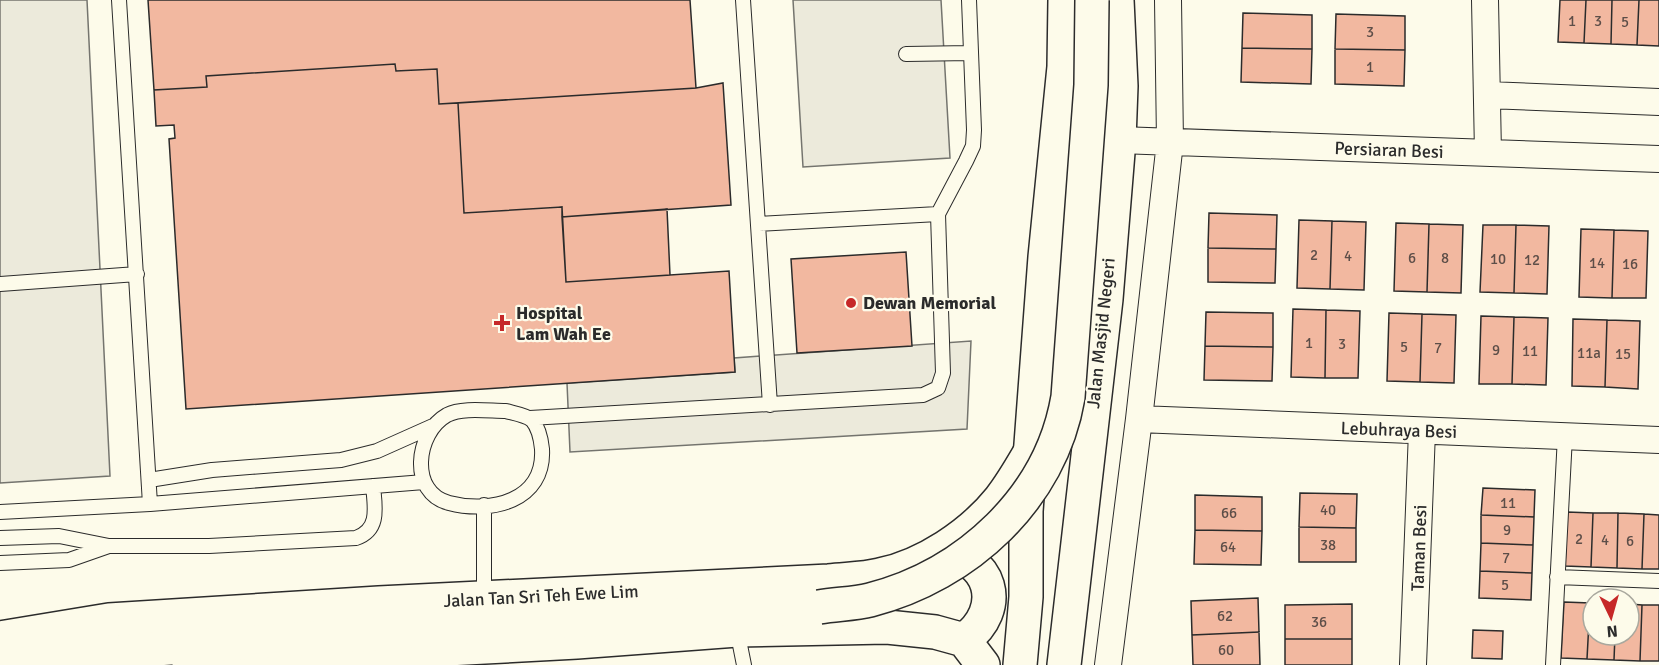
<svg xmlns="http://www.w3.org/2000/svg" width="1659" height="665" font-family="Signika,sans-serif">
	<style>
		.parking { fill: #eceadb; stroke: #74746e; stroke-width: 1.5 }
		.building { fill: #f2b8a0; stroke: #2b2b2b; stroke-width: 1.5 }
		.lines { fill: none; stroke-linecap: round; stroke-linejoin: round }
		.service-casing { stroke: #2b2b2b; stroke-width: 16 }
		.minor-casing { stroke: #2b2b2b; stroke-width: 28 }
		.secondary-casing { stroke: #2b2b2b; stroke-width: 36 }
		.trunk-casing { stroke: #2b2b2b; stroke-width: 36 }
		.service { stroke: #fdfbea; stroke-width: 14 }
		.minor { stroke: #fdfbea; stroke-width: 26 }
		.secondary { stroke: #fdfbea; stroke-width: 33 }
		.trunk { stroke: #fdfbea; stroke-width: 33 }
		.trunk-bridge-casing { stroke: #2b2b2b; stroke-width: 36; stroke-linecap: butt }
		.trunk-bridge { stroke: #fdfbea; stroke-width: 33 }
		.poi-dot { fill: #c62828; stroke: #fdfbea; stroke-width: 2 }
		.labels { text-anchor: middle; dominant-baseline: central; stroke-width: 4.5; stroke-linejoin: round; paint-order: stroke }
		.number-label { font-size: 15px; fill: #5d4e48 }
		.street-label { font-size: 18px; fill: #2b2b2b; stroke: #fdfbea }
		.poi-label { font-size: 18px; font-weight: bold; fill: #2b2b2b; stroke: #fdfbea; text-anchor: start }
	</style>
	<rect width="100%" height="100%" fill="#fdfbea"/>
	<path class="parking" d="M0,0H87L110,476L0,483Z
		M793,0H941L950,158L803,167Z
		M971,341L967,429L570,452L567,383L735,372L734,358Z"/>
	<path class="building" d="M148,0H690L696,88L439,104L437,69L396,71L395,64L206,76L207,87L154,90Z
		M1560,0H1586L1584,43L1558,42Z
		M1586,0H1612L1611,44L1584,43Z
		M1612,0H1639L1637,45L1611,44Z
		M1639,0H1659V46L1637,45Z
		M1243,13L1312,15V49L1242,48Z
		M1336,14L1405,16V50L1335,49Z
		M1242,48L1312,49L1311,84L1241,82Z
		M1335,49L1405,50L1404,86L1335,84Z
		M395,64L396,71L437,69L439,104L458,103L464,213L562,207L566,282L729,271L735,372L186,409L169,139L175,138L174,125L156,126L154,90L207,87L206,76Z
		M723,83L731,205L562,217V207L464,213L458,103L696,88Z
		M667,209L670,275L566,282L562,217Z
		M1209,213L1277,215L1276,249L1208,248Z
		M1299,220L1332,221L1330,289L1297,288Z
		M1332,221L1366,222L1364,290L1330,289Z
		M1396,223L1429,224L1427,292L1394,291Z
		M1429,224L1463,225L1461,293L1427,292Z
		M1483,225H1516L1514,293L1480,292Z
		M1516,225L1549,226L1547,294L1514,293Z
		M1581,229L1614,230L1612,298L1579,297Z
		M1614,230L1648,231L1646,298H1612Z
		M1208,248L1276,249L1275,283L1208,282Z
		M906,252L912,346L797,353L791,259Z
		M1293,309L1326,310L1325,378L1291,377Z
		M1326,310L1360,311L1358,378H1325Z
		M1206,312L1273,313V347L1205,346Z
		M1389,313L1422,314L1420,382L1387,381Z
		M1422,314L1456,315L1454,383L1420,382Z
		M1481,316L1514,317L1512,384H1479Z
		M1514,317L1548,318L1546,385L1512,384Z
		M1573,319L1607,320L1605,387L1572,386Z
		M1607,320L1640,321L1638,389L1605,387Z
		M1205,346L1273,347L1272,381L1204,380Z
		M1483,488L1535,490L1534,517L1481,515Z
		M1300,493L1357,494L1356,528L1299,527Z
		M1195,495L1262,497V531L1195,530Z
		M1567,512L1593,513L1591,567L1565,566Z
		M1593,513H1618L1617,568L1591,567Z
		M1618,513L1644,514L1642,569L1617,568Z
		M1644,514L1659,515V569H1642Z
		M1481,515L1534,517L1533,545L1481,543Z
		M1299,527L1356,528V562H1299Z
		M1195,530L1262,531L1261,565L1194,564Z
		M1481,543L1533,545L1532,573L1480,571Z
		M1480,571L1532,573L1531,600L1479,598Z
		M1258,598L1259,632L1192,635L1191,601Z
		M1564,602L1590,603L1587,659L1561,658Z
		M1590,603H1593V635H1615L1614,660L1587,659Z
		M1352,604V639H1285V605Z
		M1629,604L1642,605L1640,661L1614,660L1615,635H1629Z
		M1642,605H1659V661H1640Z
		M1473,630L1503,631L1502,659L1472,658Z
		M1259,632L1260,665H1193L1192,635Z
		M1285,639H1352V665H1285Z"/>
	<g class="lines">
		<defs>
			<path id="service" d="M119,0L150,504
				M743,0L770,405
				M906,54L970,53
				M759,224L938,214
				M0,284L137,274
				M506,411C513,413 526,415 532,420C539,428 541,439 542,449C545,501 491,514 449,503C409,493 415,433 447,415C462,407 489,411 506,411Z
				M530,418L923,395L938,388L943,373L938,214L966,161L973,146L974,130L969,0
				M149,480L212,470L341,460L377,451L433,426
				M484,505V599
				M0,512L150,504L424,482
				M0,538L59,536L109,546H209L356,538C380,530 375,507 373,486
				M0,563L69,560L109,546
				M1557,577L1659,581
				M737,630L744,665
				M1553,665L1565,436"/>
			<path id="minor" d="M1485,0L1488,153
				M1487,95L1659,102
				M1119,140L1659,159
				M1139,419L1659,440
				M1108,665L1139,419L1170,142L1168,0
				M1413,665L1422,431"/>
			<path id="secondary" d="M938,552C992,555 1007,609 964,640
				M0,638L109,620L379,603L829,581C846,579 864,579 880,575C924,566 971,535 1000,499C1012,484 1022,466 1032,449
				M0,659L45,665
				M189,663L577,642L737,630L887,627L935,632L964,640L983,665"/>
			<path id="trunk" d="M28,663L71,655L498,625L819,607
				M1020,665L1026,597V511L1045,257L1064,67L1065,0
				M1064,665L1106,299L1119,140L1121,86L1117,0"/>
		</defs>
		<use href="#service" class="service-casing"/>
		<use href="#minor" class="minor-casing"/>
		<use href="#secondary" class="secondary-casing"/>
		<use href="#trunk" class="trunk-casing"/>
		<use href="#service" class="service"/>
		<use href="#minor" class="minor"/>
		<use href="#secondary" class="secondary"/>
		<use href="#trunk" class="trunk"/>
		<defs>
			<path id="trunk-bridge" d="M819,607C836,604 854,604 870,600C967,575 1051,498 1068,397L1091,85L1092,0"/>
		</defs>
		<use href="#trunk-bridge" class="trunk-bridge-casing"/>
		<use href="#trunk-bridge" class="trunk-bridge"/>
	</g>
	<g class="poi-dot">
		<circle cx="851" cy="303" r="6"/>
		<path d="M499 314h6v6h6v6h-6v6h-6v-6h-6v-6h6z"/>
	</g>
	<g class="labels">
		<g class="number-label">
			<text x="1572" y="21">1</text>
			<text x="1598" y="21">3</text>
			<text x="1625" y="22">5</text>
			<text x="1370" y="32">3</text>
			<text x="1370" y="67">1</text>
			<text x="1314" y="255">2</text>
			<text x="1348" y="256">4</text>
			<text x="1412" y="258">6</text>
			<text x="1445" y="258">8</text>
			<text x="1498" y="259">10</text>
			<text x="1532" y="260">12</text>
			<text x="1597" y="263">14</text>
			<text x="1630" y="264">16</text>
			<text x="1309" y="343">1</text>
			<text x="1342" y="344">3</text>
			<text x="1404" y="347">5</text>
			<text x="1438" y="348">7</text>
			<text x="1496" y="350">9</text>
			<text x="1530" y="351">11</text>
			<text x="1589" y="353">11a</text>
			<text x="1623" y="354">15</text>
			<text x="1508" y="503">11</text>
			<text x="1328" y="510">40</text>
			<text x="1229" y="513">66</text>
			<text x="1507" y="530">9</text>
			<text x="1579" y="539">2</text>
			<text x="1605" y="540">4</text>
			<text x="1630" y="541">6</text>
			<text x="1328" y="545">38</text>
			<text x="1228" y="547">64</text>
			<text x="1506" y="558">7</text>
			<text x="1505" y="585">5</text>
			<text x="1225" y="616">62</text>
			<text x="1319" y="622">36</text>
			<text x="1226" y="650">60</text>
		</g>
		<g class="street-label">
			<text transform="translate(1389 150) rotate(2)">Persiaran Besi</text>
			<text transform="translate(1101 333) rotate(-84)">Jalan Masjid Negeri</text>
			<text transform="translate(1399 430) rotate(2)">Lebuhraya Besi</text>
			<text transform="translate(1419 548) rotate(-88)">Taman Besi</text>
			<text transform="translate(541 596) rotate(-3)">Jalan Tan Sri Teh Ewe Lim</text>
		</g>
		<g class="poi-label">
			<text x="863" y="303">Dewan Memorial</text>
			<text x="516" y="313">Hospital<tspan x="516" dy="21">Lam Wah Ee</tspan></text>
		</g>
	</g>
	<g transform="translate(1611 617) rotate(175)"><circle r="28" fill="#fdfbea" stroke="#a9a89e" stroke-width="1.5"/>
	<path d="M0-4.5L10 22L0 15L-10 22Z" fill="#c62828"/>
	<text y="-9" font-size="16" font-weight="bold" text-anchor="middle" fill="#2b2b2b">N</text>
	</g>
</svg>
